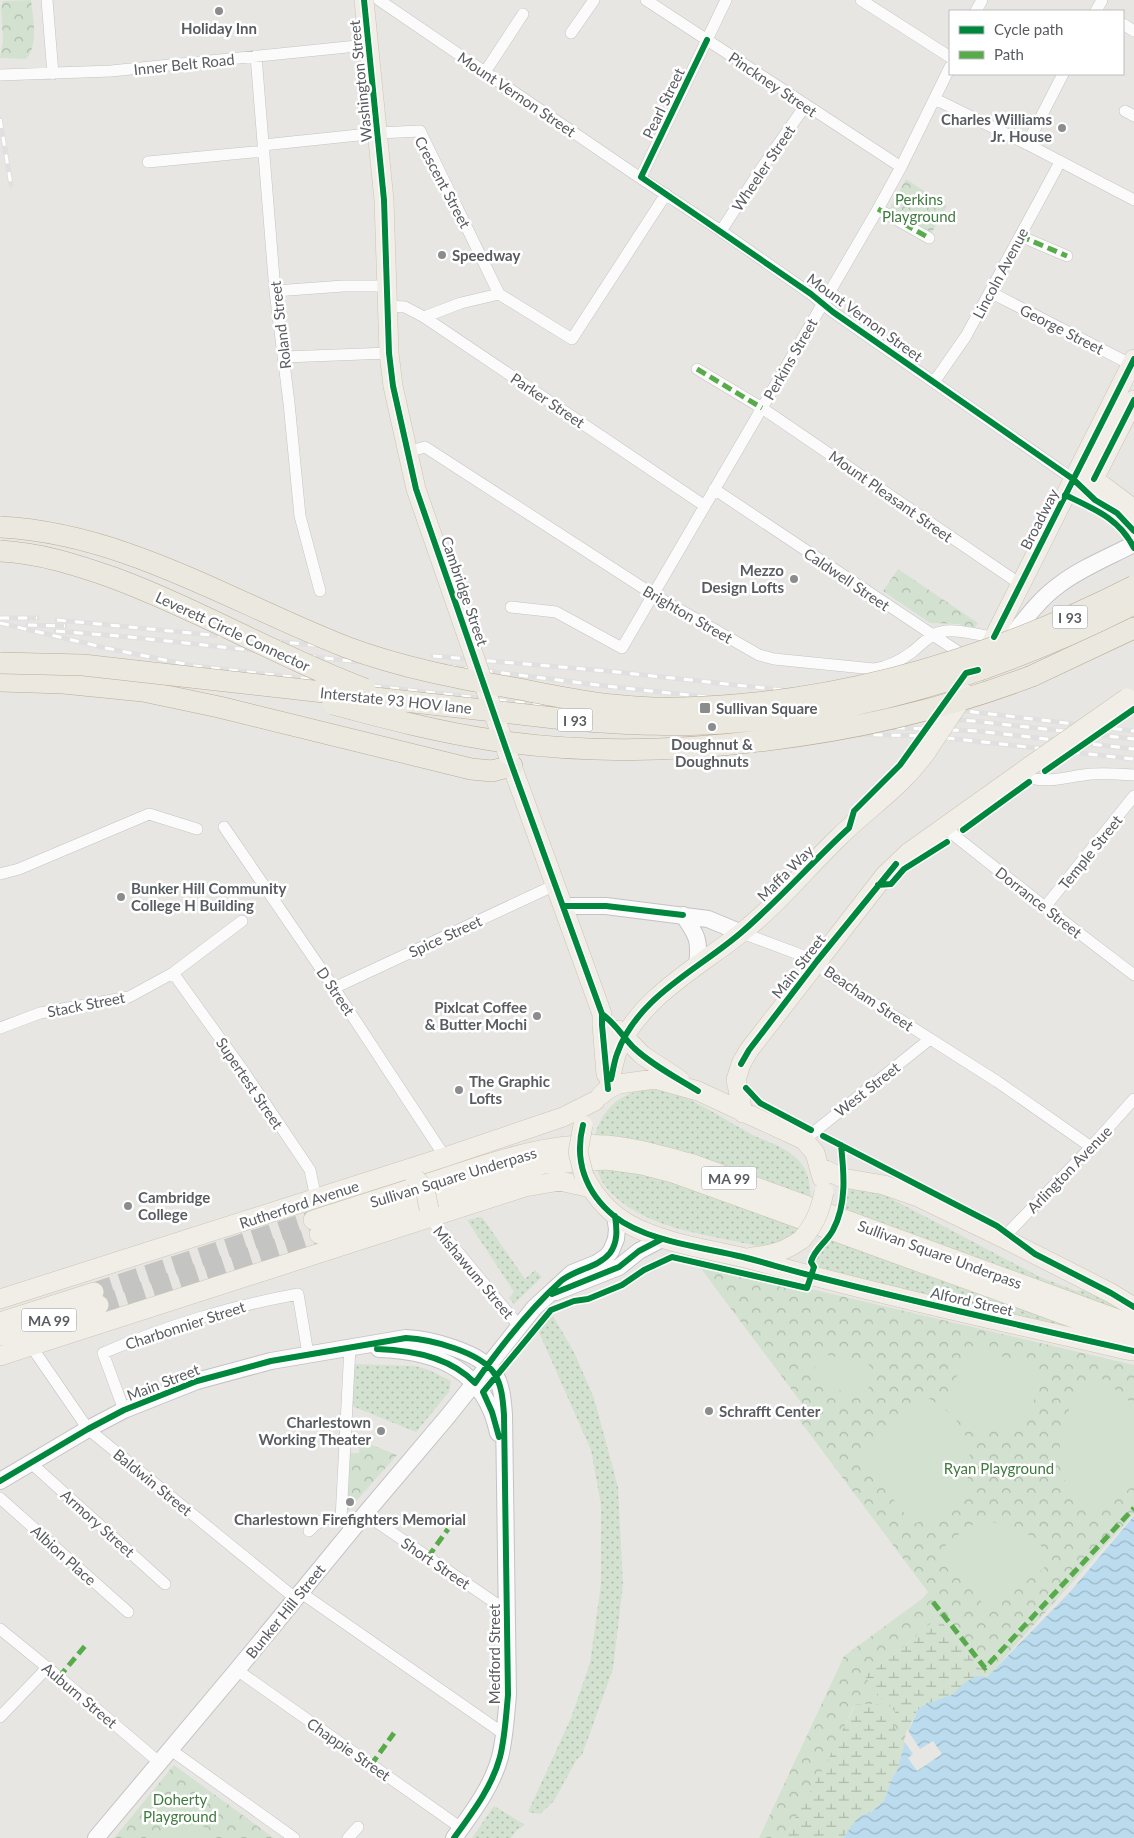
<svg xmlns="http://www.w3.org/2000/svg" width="1134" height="1838" font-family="Lato,sans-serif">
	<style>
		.grass { fill: url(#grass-dots) }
		.wetland { fill: url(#wetland-marsh) }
		.park { fill: url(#park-crowns) }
		.pitch { fill: #d3e2d0 }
		.water { fill: url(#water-waves) }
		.pier { fill: #e8e6e3 }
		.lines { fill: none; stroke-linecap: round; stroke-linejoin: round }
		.primary-tunnel { stroke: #c4c4c2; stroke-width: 19; stroke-dasharray: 19 9; stroke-linecap: butt }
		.minor-casing { stroke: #c4c3c4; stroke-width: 12 }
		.secondary-casing { stroke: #c3c3c4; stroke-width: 18 }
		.primary-casing { stroke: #cdc4b4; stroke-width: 20 }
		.motorway-casing { stroke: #baac95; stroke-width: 22 }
		.minor { stroke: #fcfbfb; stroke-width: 11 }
		.secondary { stroke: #fcfbfb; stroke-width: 16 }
		.primary { stroke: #f0eee6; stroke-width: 19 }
		.motorway { stroke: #ebe8e0; stroke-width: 21 }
		.rail-casing { stroke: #e0e0e0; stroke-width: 5 }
		.rail { stroke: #fff; stroke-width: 3; stroke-dasharray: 9; stroke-linecap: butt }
		.primary-bridge-casing { stroke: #cdc4b4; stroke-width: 20; stroke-linecap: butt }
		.motorway-bridge-casing { stroke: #baac95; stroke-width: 22; stroke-linecap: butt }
		.primary-bridge { stroke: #f0eee6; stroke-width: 19 }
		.motorway-bridge { stroke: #ebe8e0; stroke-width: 21 }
		.quiet { stroke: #58ab4b; stroke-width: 5; stroke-dasharray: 10 5; stroke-linecap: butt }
		.cycleway-casing { stroke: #fff; stroke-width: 9 }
		.cycleway { stroke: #00873e; stroke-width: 6 }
		.poi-dot { fill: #8b8c8e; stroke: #fff; stroke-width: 2 }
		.labels { text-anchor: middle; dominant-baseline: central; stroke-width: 5; stroke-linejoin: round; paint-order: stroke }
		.shield { fill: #fff; stroke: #8b8d90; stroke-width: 1 }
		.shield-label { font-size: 14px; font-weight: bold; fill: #595c60 }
		.poi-label { font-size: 15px; font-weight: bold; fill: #595c60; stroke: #fff; text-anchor: start }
		.street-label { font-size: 15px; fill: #595c60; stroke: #fff }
		.park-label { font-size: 15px; fill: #3f7a3e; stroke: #fff }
	</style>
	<defs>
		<pattern id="grass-dots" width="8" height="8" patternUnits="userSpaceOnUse" patternTransform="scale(1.25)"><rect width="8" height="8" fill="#d3e2d0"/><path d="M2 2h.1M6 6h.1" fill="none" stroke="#aebaac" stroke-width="1.8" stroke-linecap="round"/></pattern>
		<pattern id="wetland-marsh" width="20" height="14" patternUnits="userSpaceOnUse" patternTransform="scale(1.25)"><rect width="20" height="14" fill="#d3e2d0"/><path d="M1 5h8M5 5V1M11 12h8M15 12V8" fill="none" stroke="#aebaac"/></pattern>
		<pattern id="park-crowns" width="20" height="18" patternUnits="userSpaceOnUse" patternTransform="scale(1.25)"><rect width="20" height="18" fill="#d3e2d0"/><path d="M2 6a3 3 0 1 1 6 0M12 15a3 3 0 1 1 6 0" fill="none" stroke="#aebaac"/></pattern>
		<pattern id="water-waves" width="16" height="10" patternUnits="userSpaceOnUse" patternTransform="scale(1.25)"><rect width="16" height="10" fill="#bbdcee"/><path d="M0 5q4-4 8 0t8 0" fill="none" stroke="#9bb6c4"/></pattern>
	</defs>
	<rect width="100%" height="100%" fill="#e8e6e3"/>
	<path class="grass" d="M643,1089C650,1090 656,1089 662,1090C688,1094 730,1123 755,1136C768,1142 784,1147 795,1157C808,1167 810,1183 811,1198L678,1149L624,1137L595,1135C604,1108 616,1097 643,1089Z
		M596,1169L622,1170L669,1179L800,1227C785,1241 777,1245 757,1246C706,1234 640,1229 605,1186C601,1181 599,1174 596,1169Z
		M842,1185L871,1188L1040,1277L1076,1291L1086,1290L1132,1314L1131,1317L843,1209Z
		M482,1217L525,1279L535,1270L542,1277L514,1304L509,1298L514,1292L467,1220Z
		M832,1238L1083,1331L818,1270L813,1262L816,1257Z
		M553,1316L574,1352L594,1398L618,1487L623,1585L613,1669L582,1755L577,1759L554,1801L540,1814L528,1812L571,1718L590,1663L601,1584V1505L591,1450L537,1328Z
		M354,1364L414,1366L427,1369L451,1381L449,1392L416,1432L352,1406Z
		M494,1806L525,1825L517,1830L511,1838H472Z"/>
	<path class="wetland" d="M938,1617L987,1677L944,1698L922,1706L917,1711L912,1721L897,1771L893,1776L884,1801L870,1813L862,1815L843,1838H784L852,1712L867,1674L894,1655Z"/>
	<path class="park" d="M31,0C33,19 39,44 26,59L0,58L3,40L1,8L3,1Z
		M906,179L947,206L931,234L889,210Z
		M898,569L978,623L975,628L958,624L930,623L883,591Z
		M696,1262L1134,1365V1514L987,1677L938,1617L894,1655L867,1674L866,1678L883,1701L886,1699L920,1749L913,1754L878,1704H855L828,1760L784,1838H759L844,1656L923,1598L928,1592L794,1413L803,1405Z
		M360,1440L397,1455L344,1515L348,1453H359Z
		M174,1765L274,1838H114Z"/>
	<path class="pitch" d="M975,1350L1028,1363C1031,1368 1036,1375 1036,1381C1037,1391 1033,1406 1028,1415C1017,1430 991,1434 974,1428C962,1423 954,1410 948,1400L964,1356Z
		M827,1355L868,1364L873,1371L868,1390L861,1395L819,1386L813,1376L817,1359Z
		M1094,1372L1134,1405V1485L1092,1519C1084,1511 1076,1502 1070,1492C1048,1450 1064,1405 1094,1372Z
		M925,1396C959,1416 976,1437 968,1477C965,1489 959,1503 949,1510C940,1518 925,1520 913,1524L861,1459L862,1448Z
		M981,1521C1016,1523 1032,1532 1053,1561L988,1610L939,1551L966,1528Z
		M180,1811L217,1836L215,1838H162Z"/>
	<path class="water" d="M1134,1516V1838H843L856,1820L862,1815L870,1813L884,1801L893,1776L897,1771L907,1736L917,1711L922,1706L953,1694L963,1684L976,1676L987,1677L1070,1592Z"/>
	<path class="pier" d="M907,1729L920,1749L933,1741L942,1754L917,1771L908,1758L913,1754L904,1741Z"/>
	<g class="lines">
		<path class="primary-tunnel" d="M94,1292L313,1220
			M99,1305L319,1234"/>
		<defs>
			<path id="minor" d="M47,0L53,74
				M379,0L633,173L721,231L811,294L833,312L1073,479
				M646,0L901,167
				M861,0L950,57
				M976,11L982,0
				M1096,11L1102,0
				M1123,24L1134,31
				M571,33L594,0
				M256,56L275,291L289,403L300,516L320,591
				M485,72L523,14
				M0,75L111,71L367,45
				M935,99L1027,144L1134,200
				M1125,111L1134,116
				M1027,144L1063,74
				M263,145L378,133L420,131L499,294L572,339L666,194
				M148,162L264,151
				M641,177L726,0
				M878,209L929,238
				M721,231L761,169L805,106
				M1020,236L1067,256
				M275,291L343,286H386
				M990,292L1134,366
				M387,306L405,307L424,317L705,506
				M424,317L461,303L499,294
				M284,357L389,353
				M697,369L762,408L1020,584
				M934,382L966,336L1060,162
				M407,452L425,447L654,595L759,655L774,659L874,669C889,667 900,661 912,652C921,645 929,635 940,632C957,628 977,635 994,637
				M714,489L966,657
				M511,607L556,612L622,648L878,209L901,167L950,67
				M1018,775C1048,785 1062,777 1091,774C1105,773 1120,774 1134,775
				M945,826L955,836L1045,907L1134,975
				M224,827L334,988L445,1157
				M0,874L19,869L149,814L197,829
				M1045,907L1134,796
				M742,933L817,961L826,972L839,981L998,1082L1091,1147
				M173,973L242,1069L310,1170L316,1198
				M334,988L555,885
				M0,1028L40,1013L129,997L173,973L242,921
				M804,1140L930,1039
				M430,1218L519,1326
				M1003,1238L1091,1147L1134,1099
				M31,1346L88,1429L295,1598
				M124,1410L103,1353C169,1325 228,1307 298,1294L308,1354
				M31,1463L165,1584
				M0,1498L128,1612
				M365,1514L507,1611
				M341,1519L350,1347
				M309,1531C319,1519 332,1515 347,1521
				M300,1592L504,1734
				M0,1629L59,1677L160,1763
				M237,1670L461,1828
				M0,1717L48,1667
				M171,1750L294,1838
				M348,1838L358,1827"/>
			<path id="secondary" d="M1007,642C1023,622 1038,600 1059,585C1081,568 1109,557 1134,544
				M563,906H606L708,919L742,933
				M683,915C698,936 700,941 697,966
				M556,1292L619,1267L639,1251L662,1239
				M379,1349C438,1351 485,1370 498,1433
				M0,1481L88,1429L124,1410L197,1381L271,1361L406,1338C430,1339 480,1352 494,1373C502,1385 503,1401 504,1415L508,1695C506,1716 505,1737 500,1757C492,1787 472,1813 454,1838
				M96,1838L237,1670L365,1514L448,1416L534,1308L572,1273L597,1263L607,1256L611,1251L616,1239L617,1229L615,1216"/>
			<path id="primary" d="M364,0L384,200L389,353L393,386L416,489L465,630
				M1083,478L1094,479L1134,509
				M1074,480L1095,500L1117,513L1134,531
				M1082,488L1094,479L1134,400
				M967,691L1134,359
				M508,755L602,1014V1025L606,1074
				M618,1030L642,1055L680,1080
				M608,1089C611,1077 613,1064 617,1052C639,998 697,968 741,933C776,906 806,869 838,838C869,807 901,788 927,751
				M601,1095L608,1089L619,1084L655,1079L698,1091L804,1140L815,1153L822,1178
				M743,1113L736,1080L741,1064L749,1050L885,875L908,853L1030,766
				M819,1167L843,1178L884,1185L918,1197L1003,1238L1111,1293L1134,1307
				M585,1177C596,1199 612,1216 634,1227C673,1246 716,1250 757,1261C881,1295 1007,1323 1132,1351
				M313,1220C357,1206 400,1192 444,1178C496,1161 552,1141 607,1145C637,1148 665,1156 693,1164L1134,1325
				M319,1234L505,1174L544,1164L607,1160L642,1165L673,1173L1065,1315L1134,1342
				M752,1257C772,1255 786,1251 802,1239
				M0,1299L445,1157L563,1117L595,1101
				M0,1322L94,1292
				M0,1336L99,1305
				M0,1356L525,1187L560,1181L591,1188"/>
			<path id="motorway" d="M1032,676L1134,628
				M0,681L63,683L143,691L219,707L471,769L492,771L512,766"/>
		</defs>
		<use href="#minor" class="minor-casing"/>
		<use href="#secondary" class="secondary-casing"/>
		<use href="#primary" class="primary-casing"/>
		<use href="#motorway" class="motorway-casing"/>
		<use href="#minor" class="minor"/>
		<use href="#secondary" class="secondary"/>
		<use href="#primary" class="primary"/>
		<use href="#motorway" class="motorway"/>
		<defs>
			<path id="rail" d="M0,119L11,185
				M0,618H37
				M57,620L386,652
				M0,623L106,648L194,666L794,733L929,736L1134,759
				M28,625L65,626
				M56,631L130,637L398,666L457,674L604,702L805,724L977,731L1134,749
				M433,656L607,671L847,697L1134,731
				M376,657L606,686L806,708L974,721L1134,739"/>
		</defs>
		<use href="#rail" class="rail-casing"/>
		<use href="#rail" class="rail"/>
		<defs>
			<path id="primary-bridge" d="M465,630L508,755
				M927,751L965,694
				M1030,766L1127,698
				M583,1125L578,1152L584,1176
				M415,1178L425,1189L429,1209
				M802,1239C815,1224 820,1211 824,1192"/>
			<path id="motorway-bridge" d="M0,527C124,533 233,603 346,647C402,668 461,679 519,689C550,695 582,702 613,705C660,711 709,708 756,703C889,689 1014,647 1134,586
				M0,551C40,553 77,565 114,578C200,610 279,657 365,689
				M0,663L83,665L572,720C626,724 681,727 735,722C874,711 1010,667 1134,604
				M333,704C385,718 438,732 492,740C584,754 675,752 767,740C860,729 945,709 1032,676"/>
		</defs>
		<use href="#primary-bridge" class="primary-bridge-casing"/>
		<use href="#motorway-bridge" class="motorway-bridge-casing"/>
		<use href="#primary-bridge" class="primary-bridge"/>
		<use href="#motorway-bridge" class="motorway-bridge"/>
		<path class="quiet" d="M878,209L929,238
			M1020,236L1067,256
			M697,369L762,408
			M428,1557L448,1529
			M933,1602L985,1668L1134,1508
			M59,1677L85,1646
			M371,1765L394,1733"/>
		<defs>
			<path id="cycleway" d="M364,0L384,200L389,353L393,386L416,489L512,766L602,1014V1025L608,1089
				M707,40L641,177L811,294L833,312L1073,479L1095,500L1117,513L1134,531
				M1094,479L1134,400
				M1065,495C1094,509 1119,518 1134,548
				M994,637L1134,359
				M1045,771L1134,709
				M963,830L1029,782
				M878,885L891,884L904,869L947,842
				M563,906H606L683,915
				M602,1014C615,1023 623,1037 634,1048C652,1065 677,1078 698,1091
				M741,1064L749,1050L817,961L896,864
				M611,1079C613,1071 614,1062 617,1054C637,996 700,969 743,931C780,899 813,861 849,828L854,811L900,765L966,673L978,670
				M746,1088L760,1103L811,1130
				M583,1125C574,1160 585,1192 614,1216C647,1242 703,1247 743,1257C766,1263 789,1270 813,1276C919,1303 1027,1327 1134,1351
				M823,1136L997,1226L1035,1254L1111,1293L1134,1307
				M552,1294L619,1267L639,1251L662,1239
				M377,1349C412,1350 450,1357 475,1383C500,1347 528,1311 561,1281C575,1269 598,1268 610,1253C618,1242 617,1229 615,1216
				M499,1437L492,1412L483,1392L551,1310L574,1301L588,1299L622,1285L644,1270L672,1257L807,1288L814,1267L811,1262C814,1249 827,1242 833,1230C847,1204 844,1173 841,1145
				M0,1481L88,1429L124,1410L197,1381L271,1361L406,1338C430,1339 480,1352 494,1373C502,1385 503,1401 504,1415L508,1695C506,1716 505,1737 500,1757C492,1787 472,1813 454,1838"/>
		</defs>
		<use href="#cycleway" class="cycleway-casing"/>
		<use href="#cycleway" class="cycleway"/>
	</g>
	<g class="poi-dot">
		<circle cx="219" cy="11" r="5"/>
		<circle cx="1062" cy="128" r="5"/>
		<circle cx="442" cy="255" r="5"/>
		<circle cx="794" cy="579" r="5"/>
		<rect x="699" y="702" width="12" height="12" rx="2.5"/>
		<circle cx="712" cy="727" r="5"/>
		<circle cx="121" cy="897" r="5"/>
		<circle cx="537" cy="1016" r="5"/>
		<circle cx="459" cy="1090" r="5"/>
		<circle cx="128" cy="1206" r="5"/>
		<circle cx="709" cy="1411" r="5"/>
		<circle cx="381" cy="1431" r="5"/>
		<circle cx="350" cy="1502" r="5"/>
	</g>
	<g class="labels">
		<g class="shield">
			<rect x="1052.5" y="605.5" width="35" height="23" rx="4"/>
			<rect x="557.5" y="708.5" width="35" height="23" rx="4"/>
			<rect x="701.5" y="1166.5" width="55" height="23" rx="4"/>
			<rect x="21.5" y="1308.5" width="55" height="23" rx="4"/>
		</g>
		<g class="shield-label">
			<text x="1070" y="617">I 93</text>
			<text x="575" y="720">I 93</text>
			<text x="729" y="1178">MA 99</text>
			<text x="49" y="1320">MA 99</text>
		</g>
		<g class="poi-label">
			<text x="219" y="28" text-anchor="middle">Holiday Inn</text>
			<text x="1052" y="119" text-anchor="end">Charles Williams<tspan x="1052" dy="17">Jr. House</tspan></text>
			<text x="452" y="255">Speedway</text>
			<text x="784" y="570" text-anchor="end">Mezzo<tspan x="784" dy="17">Design Lofts</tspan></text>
			<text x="716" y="708">Sullivan Square</text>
			<text x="712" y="744" text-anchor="middle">Doughnut &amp;<tspan x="712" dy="17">Doughnuts</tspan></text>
			<text x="131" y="888">Bunker Hill Community<tspan x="131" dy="17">College H Building</tspan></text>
			<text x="527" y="1007" text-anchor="end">Pixlcat Coffee<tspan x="527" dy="17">&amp; Butter Mochi</tspan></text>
			<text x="469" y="1081">The Graphic<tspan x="469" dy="17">Lofts</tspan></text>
			<text x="138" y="1197">Cambridge<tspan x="138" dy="17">College</tspan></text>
			<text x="719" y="1411">Schrafft Center</text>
			<text x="371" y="1422" text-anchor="end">Charlestown<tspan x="371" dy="17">Working Theater</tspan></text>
			<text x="350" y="1519" text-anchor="middle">Charlestown Firefighters Memorial</text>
		</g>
		<g class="street-label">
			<text transform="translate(184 64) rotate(-6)">Inner Belt Road</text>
			<text transform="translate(360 81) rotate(-96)">Washington Street</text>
			<text transform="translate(773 84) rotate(34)">Pinckney Street</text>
			<text transform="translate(517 94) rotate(34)">Mount Vernon Street</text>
			<text transform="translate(663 103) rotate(-64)">Pearl Street</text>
			<text transform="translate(763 168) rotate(-56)">Wheeler Street</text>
			<text transform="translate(443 182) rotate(62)">Crescent Street</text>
			<text transform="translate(1000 273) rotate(-62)">Lincoln Avenue</text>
			<text transform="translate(865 317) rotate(36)">Mount Vernon Street</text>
			<text transform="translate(280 325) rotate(-97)">Roland Street</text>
			<text transform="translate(1062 329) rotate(27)">George Street</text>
			<text transform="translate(790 359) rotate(-60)">Perkins Street</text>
			<text transform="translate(548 400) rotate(34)">Parker Street</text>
			<text transform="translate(891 496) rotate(35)">Mount Pleasant Street</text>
			<text transform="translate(1039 519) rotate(-63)">Broadway</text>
			<text transform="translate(847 579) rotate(34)">Caldwell Street</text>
			<text transform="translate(465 591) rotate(71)">Cambridge Street</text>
			<text transform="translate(688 614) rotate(30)">Brighton Street</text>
			<text transform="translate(233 631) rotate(25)">Leverett Circle Connector</text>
			<text transform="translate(396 700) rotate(6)">Interstate 93 HOV lane</text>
			<text transform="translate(1090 852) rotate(-51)">Temple Street</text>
			<text transform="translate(785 873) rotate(-45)">Maffa Way</text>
			<text transform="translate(1039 902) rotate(38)">Dorrance Street</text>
			<text transform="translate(445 936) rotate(-25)">Spice Street</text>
			<text transform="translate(798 966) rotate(-52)">Main Street</text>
			<text transform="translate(336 991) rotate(56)">D Street</text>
			<text transform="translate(869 998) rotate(34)">Beacham Street</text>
			<text transform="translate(86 1004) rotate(-11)">Stack Street</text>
			<text transform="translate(250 1083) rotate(56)">Supertest Street</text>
			<text transform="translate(867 1089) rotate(-38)">West Street</text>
			<text transform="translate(1069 1169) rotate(-46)">Arlington Avenue</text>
			<text transform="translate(453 1177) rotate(-17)">Sullivan Square Underpass</text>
			<text transform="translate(299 1204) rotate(-18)">Rutherford Avenue</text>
			<text transform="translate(940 1254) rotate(20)">Sullivan Square Underpass</text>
			<text transform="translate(474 1272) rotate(50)">Mishawum Street</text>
			<text transform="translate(972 1301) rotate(13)">Alford Street</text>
			<text transform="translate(185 1325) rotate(-18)">Charbonnier Street</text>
			<text transform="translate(163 1382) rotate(-21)">Main Street</text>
			<text transform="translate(153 1482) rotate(39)">Baldwin Street</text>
			<text transform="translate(98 1523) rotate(42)">Armory Street</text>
			<text transform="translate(64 1555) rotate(42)">Albion Place</text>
			<text transform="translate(436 1563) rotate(34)">Short Street</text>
			<text transform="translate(285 1611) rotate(-51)">Bunker Hill Street</text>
			<text transform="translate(494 1654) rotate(-90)">Medford Street</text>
			<text transform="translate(80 1695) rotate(40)">Auburn Street</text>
			<text transform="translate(349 1749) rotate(35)">Chappie Street</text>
		</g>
		<g class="park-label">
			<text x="919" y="199">Perkins<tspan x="919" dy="17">Playground</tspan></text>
			<text x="999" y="1468">Ryan Playground</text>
			<text x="180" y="1799">Doherty<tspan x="180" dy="17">Playground</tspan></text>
		</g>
	</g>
	<rect x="949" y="10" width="175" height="65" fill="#ffffff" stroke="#bdbebf"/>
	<rect x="959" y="26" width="25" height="8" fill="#00873e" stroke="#bdbebf"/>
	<text x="994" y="35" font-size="15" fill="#595c60">Cycle path</text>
	<rect x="959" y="51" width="25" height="8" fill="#58ab4b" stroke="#bdbebf"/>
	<text x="994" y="60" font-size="15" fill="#595c60">Path</text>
</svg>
